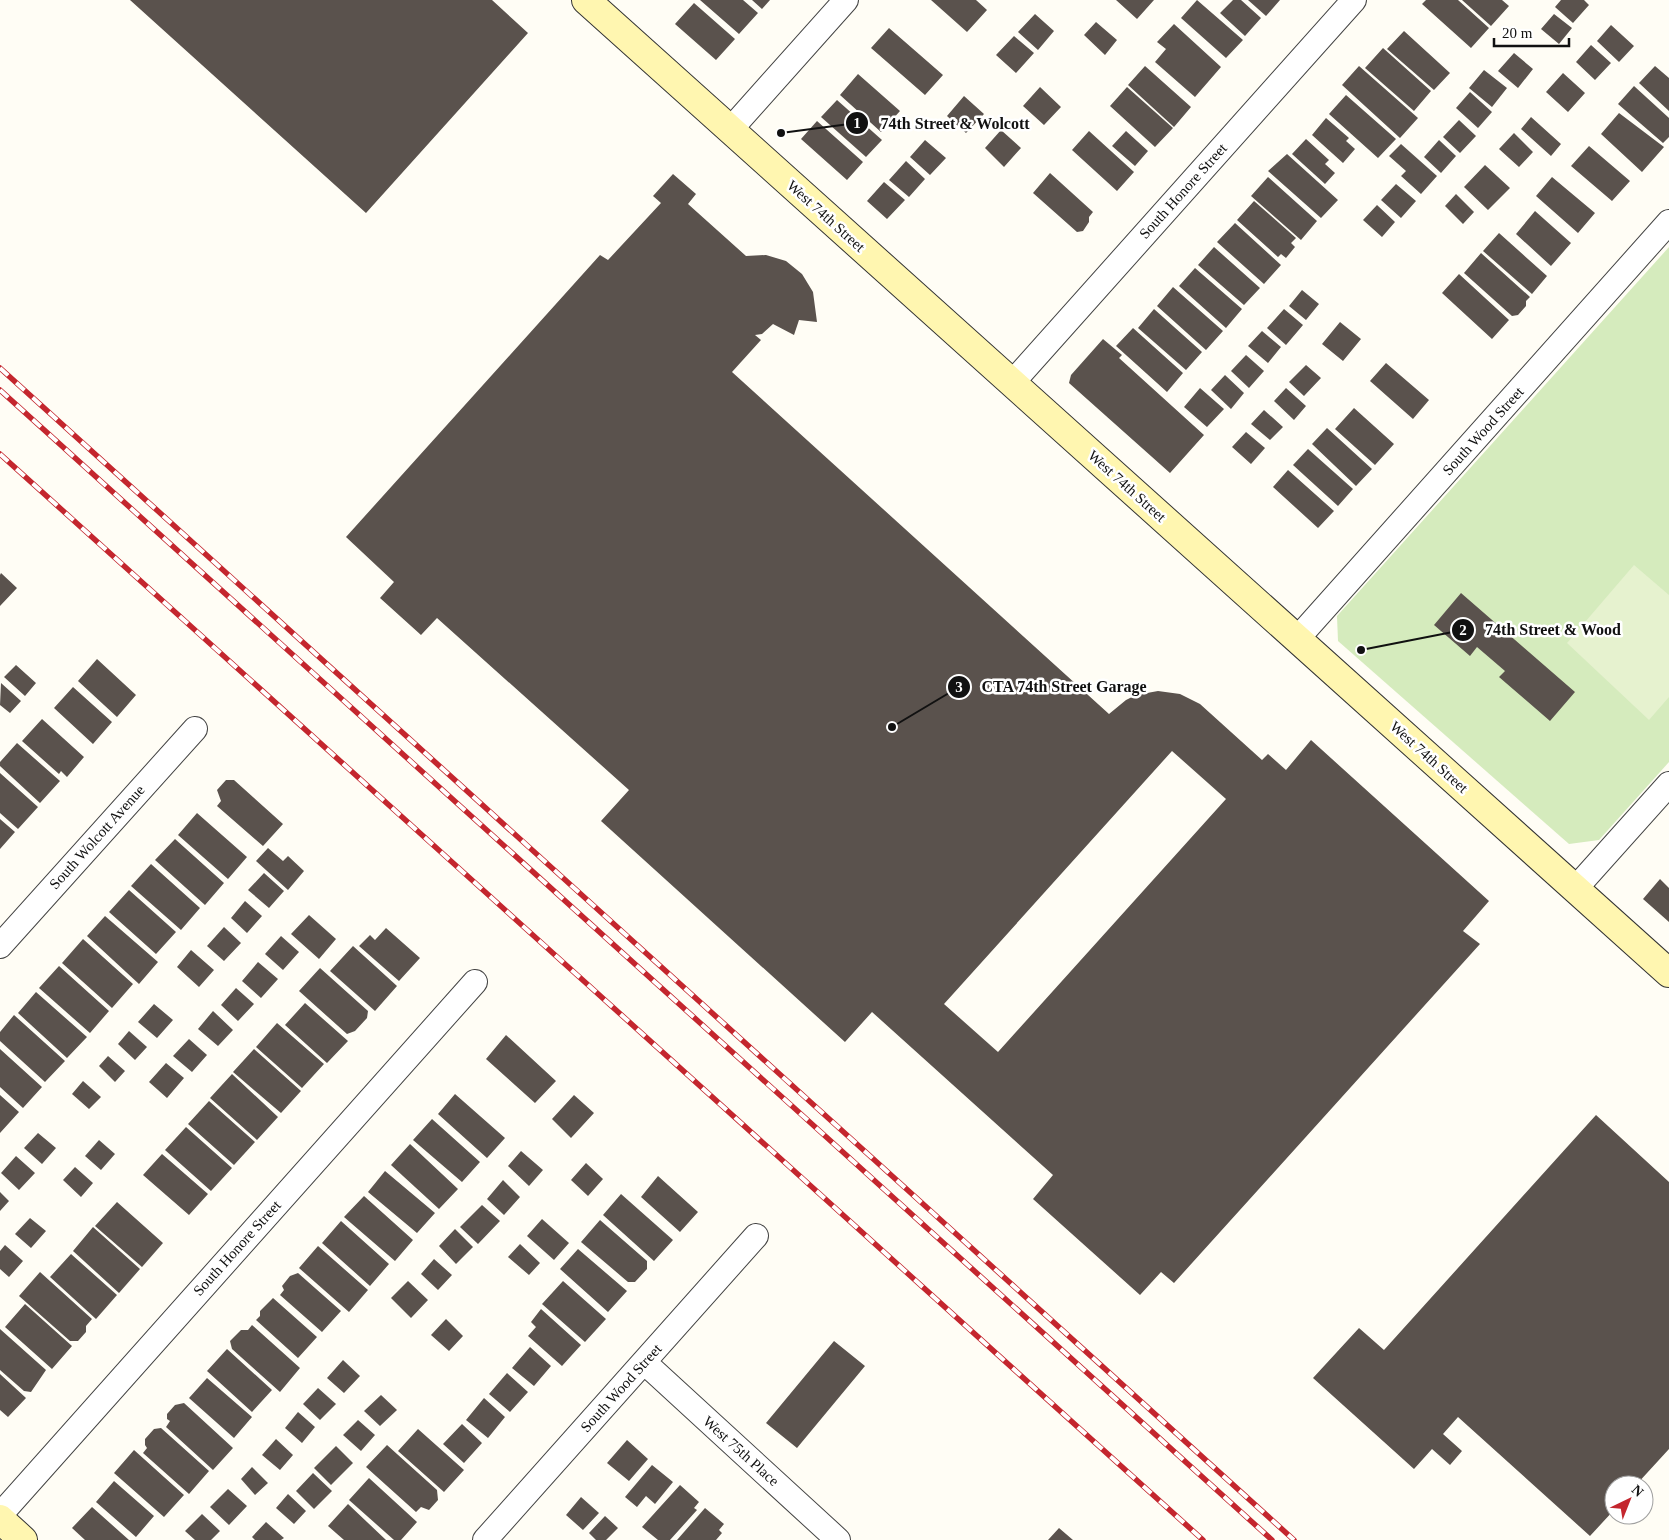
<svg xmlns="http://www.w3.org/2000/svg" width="1669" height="1540" font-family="Georgia,serif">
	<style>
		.green { fill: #d5ebbd }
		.pitch { fill: #e6f2cf }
		.building { fill: #5a524d; fill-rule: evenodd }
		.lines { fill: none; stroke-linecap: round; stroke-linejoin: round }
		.street-casing { stroke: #444; stroke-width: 26 }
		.secondary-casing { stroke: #333; stroke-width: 30 }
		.street { stroke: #fff; stroke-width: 24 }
		.secondary { stroke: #fff6b0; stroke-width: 28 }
		.rail-casing { stroke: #c4262e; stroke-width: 5.5 }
		.rail { stroke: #fff; stroke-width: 4; stroke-dasharray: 11; stroke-linecap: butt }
		.labels { text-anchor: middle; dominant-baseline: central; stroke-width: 5; stroke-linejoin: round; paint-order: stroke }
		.street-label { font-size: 15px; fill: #111; stroke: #fff }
		.leader { fill: none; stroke: #111; stroke-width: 2 }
		.callout-dot { fill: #111; stroke: #fff; stroke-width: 2 }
		.mark-label { font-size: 15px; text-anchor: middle; font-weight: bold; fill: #fff }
		.callout-label { font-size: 16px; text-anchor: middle; font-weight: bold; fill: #111; stroke: #fff; stroke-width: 5; stroke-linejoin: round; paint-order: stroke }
	</style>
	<rect width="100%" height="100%" fill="#fffdf5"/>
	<path class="green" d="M1669,247V762L1599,840L1569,844L1338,641L1337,616Z"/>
	<path class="pitch" d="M1634,565L1669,595V697L1649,720L1567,643Z"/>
	<path class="building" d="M130,0H492L528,33L366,213Z
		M700,0H743L758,13L739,34Z
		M752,0H770L762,9Z
		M931,0H976L987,10L967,32Z
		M1116,0H1154L1137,19Z
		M1197,0L1243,40L1226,58L1181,18Z
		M1233,0H1241L1261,18L1245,36L1220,13Z
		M1248,0H1280L1266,16Z
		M1426,0H1458L1489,28L1471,48L1422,4Z
		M1462,0H1502L1509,6L1491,26Z
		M1561,0H1584L1589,5L1573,23L1555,7Z
		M694,3L735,39L716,60L675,24Z
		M1035,14L1054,31L1038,50L1018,32Z
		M1554,14L1572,28L1559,44L1541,29Z
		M1096,22L1117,40L1105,55L1084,35Z
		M1174,24L1221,67L1195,97L1155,62L1166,49L1157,42Z
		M1611,25L1634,46L1619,62L1597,41Z
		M889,28L943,75L925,95L871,48Z
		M1404,31L1450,73L1434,90L1387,49Z
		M1014,36L1034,53L1016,73L996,55Z
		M1591,45L1611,63L1595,80L1576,62Z
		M1383,48L1431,91L1414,111L1365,68Z
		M1514,53L1533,69L1518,88L1498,71Z
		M1145,66L1191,107L1174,127L1128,85Z
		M1359,66L1418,118L1400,138L1342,85Z
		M1655,66L1669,78V111L1639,83Z
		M1484,70L1507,88L1492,107L1469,88Z
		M1563,73L1585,93L1568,112L1546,92Z
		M858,74L900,111L881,132L840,95Z
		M1634,86L1669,118V137L1663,143L1618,104Z
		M1040,87L1061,107L1044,125L1023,106Z
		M1127,87L1173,128L1155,147L1110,106Z
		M1470,92L1492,112L1478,128L1456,108Z
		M1346,95L1396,139L1378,158L1329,114Z
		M964,96L984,114L966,133L947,116Z
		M837,100L882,140L866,157L821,117Z
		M1619,113L1664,147L1642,172L1601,134Z
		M1531,117L1561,144L1551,156L1521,129Z
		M1326,118L1349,138L1346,141L1355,149L1343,163L1312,135Z
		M1459,120L1476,136L1460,153L1443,137Z
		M817,121L863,162L847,180L801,139Z
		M1001,130L1021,148L1004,167L985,148Z
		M1089,131L1134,172L1117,191L1072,150Z
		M1126,131L1148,151L1135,166L1112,146Z
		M1514,133L1533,152L1519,167L1499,149Z
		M1306,139L1329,160L1325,164L1335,173L1325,184L1292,154Z
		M925,140L946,158L930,175L910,157Z
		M1439,140L1456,156L1441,173L1424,157Z
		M1401,144L1437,176L1421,194L1401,176L1406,171L1389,156Z
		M1589,146L1630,181L1612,201L1571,166Z
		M1287,154L1338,200L1321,218L1268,171Z
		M906,161L925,179L909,197L889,180Z
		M1485,165L1510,188L1488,210L1464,187Z
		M1050,173L1093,212L1089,217V222L1083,231L1077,232L1033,193Z
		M673,174L696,194L688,204L746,256L766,255L786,261L802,274L813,292L817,322L799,320L794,335L773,324L762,334L755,335L761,340L732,372L1109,714L1126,700L1136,695L1158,691L1180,694L1200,704L1262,760L1268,754L1286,770L1311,740L1489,901L1463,931L1480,944L1174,1283L1161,1272L1140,1295L1033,1199L1053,1175L872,1012L845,1042L601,821L629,790L437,618L421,635L380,598L394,582L346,537L600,255L608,260L661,203L653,196ZM1172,751L1226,799L998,1052L944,1004Z
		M1268,177L1317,221L1301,240L1251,196Z
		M1552,177L1595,213L1578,233L1536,196Z
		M884,182L905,200L887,219L867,201Z
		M1396,184L1416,201L1401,218L1381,200Z
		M1456,194L1474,212L1463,224L1445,206Z
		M1254,201L1296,238L1291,243L1295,247L1286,258L1281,254L1278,257L1237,220Z
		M1377,205L1395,222L1382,237L1363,220Z
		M1535,211L1571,243L1551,266L1516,234Z
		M1235,223L1281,265L1264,284L1217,242Z
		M1499,233L1547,276L1532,294L1483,251Z
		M1214,247L1260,288L1244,305L1198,265Z
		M1481,253L1530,297L1526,301V306L1518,315L1512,316L1464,273Z
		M1195,268L1242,309L1226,328L1179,286Z
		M1459,274L1509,320L1492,339L1442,293Z
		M1173,287L1223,331L1206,350L1157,306Z
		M1302,290L1319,304L1306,320L1289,306Z
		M1154,309L1202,352L1186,370L1138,328Z
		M1284,309L1303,325L1286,345L1267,328Z
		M1340,322L1361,339L1343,361L1322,344Z
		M1133,328L1183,373L1167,392L1116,346Z
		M1262,331L1281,347L1268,363L1248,346Z
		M1103,339L1122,355L1119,358L1204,435L1170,473L1069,383L1071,375Z
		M1246,355L1264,371L1249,388L1231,371Z
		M1386,363L1429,400L1413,419L1370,381Z
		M1306,365L1321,378L1304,396L1289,382Z
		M1225,375L1244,393L1231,409L1211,390Z
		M1200,388L1224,409L1207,427L1184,407Z
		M1286,388L1306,406L1294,420L1274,401Z
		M1354,408L1394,444L1375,465L1335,429Z
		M1264,410L1283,427L1270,440L1251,424Z
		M1327,428L1372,469L1356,486L1312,444Z
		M1246,432L1265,448L1251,464L1232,447Z
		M1308,449L1353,489L1338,506L1293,465Z
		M1288,470L1334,511L1318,528L1273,487Z
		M1,573L17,588L0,606V575Z
		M1461,593L1575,692L1550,721L1499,677L1505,671L1477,647L1470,656L1434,625Z
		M97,659L136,695L117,717L78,681Z
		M16,665L36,683L25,696L4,677Z
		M1,683L21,701L10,713L0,705Z
		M73,687L112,722L93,744L54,708Z
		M42,719L84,757L67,777L61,771L59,774L22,741Z
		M17,743L60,781L40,803L0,766V762Z
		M0,773L38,807L18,829L0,813Z
		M226,780H234L283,824L263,846L217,806L221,801L217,790Z
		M197,813L247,857L228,879L178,835Z
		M0,819L15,832L0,849Z
		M175,839L224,883L205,905L155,860Z
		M268,848L283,861L288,856L304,871L288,890L256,861Z
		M151,864L200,908L181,930L131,886Z
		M264,873L284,891L269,908L248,890Z
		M1660,879L1669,888V922L1643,899Z
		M129,890L176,932L156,954L109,912Z
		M245,901L262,916L247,933L231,918Z
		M309,915L336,939L319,959L291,934Z
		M105,916L158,962L139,984L87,936Z
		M224,927L241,943L224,961L207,946Z
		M386,928L420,958L399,981L359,946L370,935L375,940Z
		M281,936L299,952L283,970L265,954Z
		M83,939L133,984L112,1008L62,963Z
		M353,946L397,986L375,1011L330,971Z
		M191,950L214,970L199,987L177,967Z
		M258,962L278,979L261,998L242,981Z
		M59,966L109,1011L90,1033L39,988Z
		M320,968L368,1011L367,1018L355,1031L347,1034L299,991Z
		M236,988L254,1004L238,1021L221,1005Z
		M36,992L87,1037L67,1058L18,1013Z
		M305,1003L348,1041L327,1063L285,1025Z
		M154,1004L173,1020L157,1038L138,1022Z
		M213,1011L233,1030L218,1046L198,1029Z
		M14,1015L65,1061L45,1082L0,1041V1032Z
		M277,1023L324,1064L302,1088L256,1047Z
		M129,1031L147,1047L135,1060L118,1044Z
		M506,1035L556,1081L535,1103L486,1059Z
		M189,1039L207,1055L192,1072L173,1056Z
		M0,1049L42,1087L23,1108L0,1087Z
		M254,1049L301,1091L281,1113L233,1072Z
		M108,1056L125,1071L115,1082L99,1066Z
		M166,1063L184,1078L167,1098L149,1082Z
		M232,1074L278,1117L257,1140L210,1098Z
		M83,1081L101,1097L89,1109L72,1094Z
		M455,1094L505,1138L487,1158L438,1114Z
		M0,1095L19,1112L0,1133Z
		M574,1095L594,1113L571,1138L552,1119Z
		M209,1101L255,1142L234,1165L188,1124Z
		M1596,1115L1669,1182V1449L1636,1485H1614V1510L1590,1536L1458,1417L1443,1434L1462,1451L1450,1465L1432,1449L1414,1469L1313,1378L1359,1328L1384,1350Z
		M432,1119L480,1162L462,1182L413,1140Z
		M186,1127L232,1168L211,1191L165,1150Z
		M38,1133L56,1148L42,1164L24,1148Z
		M99,1140L115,1154L101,1170L85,1156Z
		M410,1144L458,1189L439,1209L391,1165Z
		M521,1151L543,1170L529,1186L508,1166Z
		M162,1154L208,1194L189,1215L143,1175Z
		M16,1156L35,1173L19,1190L1,1173Z
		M586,1163L603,1179L588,1196L571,1180Z
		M75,1167L93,1183L81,1197L63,1180Z
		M385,1171L435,1213L417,1233L368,1192Z
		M658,1176L698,1212L680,1232L641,1197Z
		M503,1180L520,1197L504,1215L487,1199Z
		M0,1192L9,1201L0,1211Z
		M621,1194L673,1240L654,1261L603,1215Z
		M364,1196L413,1240L395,1261L344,1217Z
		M117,1202L163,1243L142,1267L95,1226Z
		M482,1205L500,1221L478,1244L460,1227Z
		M30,1218L46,1231L31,1248L15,1234Z
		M542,1219L569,1243L554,1260L527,1236Z
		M600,1220L647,1261V1269L635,1282H628L581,1242Z
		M341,1221L389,1264L370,1286L322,1243Z
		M93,1227L140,1269L119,1293L73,1251Z
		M455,1229L473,1247L456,1264L439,1246Z
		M520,1244L540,1263L529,1275L508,1257Z
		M5,1245L23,1261L9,1277L0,1269V1251Z
		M318,1246L368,1290L349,1312L299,1268Z
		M578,1249L627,1291L608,1312L560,1269Z
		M71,1254L117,1295L96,1319L50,1277Z
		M434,1259L452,1275L438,1290L421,1274Z
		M40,1272L92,1319L86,1326V1332L78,1341H70L19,1296Z
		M298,1273L341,1311L322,1332L280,1295L284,1290L282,1286L290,1276Z
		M408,1281L428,1300L411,1318L391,1298Z
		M563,1281L606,1319L585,1342L542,1304Z
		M273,1298L317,1337L298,1358L256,1320L260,1316V1311Z
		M25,1304L72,1346L52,1369L5,1327Z
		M541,1309L581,1345L562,1366L528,1336L536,1327L531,1322Z
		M446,1319L463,1336L449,1351L431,1335Z
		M252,1325L300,1368L280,1392L232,1349L230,1341L241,1330H248Z
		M0,1329L46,1370L31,1392L24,1391L0,1370Z
		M834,1341L865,1366L797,1448L766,1423Z
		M530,1347L551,1366L534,1386L512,1368Z
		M227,1349L272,1390L252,1412L207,1371Z
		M343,1360L360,1376L344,1393L327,1378Z
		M507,1373L528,1392L510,1412L489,1394Z
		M0,1374L26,1398L8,1417L0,1410Z
		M207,1378L252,1417L234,1438L189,1398Z
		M318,1388L336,1404L320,1420L303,1404Z
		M381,1395L397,1410L380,1426L364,1411Z
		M484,1398L505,1417L488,1438L466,1420Z
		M184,1403L233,1448L213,1470L166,1427L170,1421L167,1419V1414L175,1405Z
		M298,1412L315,1427L302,1443L285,1428Z
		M358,1420L375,1435L361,1451L343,1435Z
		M462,1424L482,1443L464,1463L443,1444Z
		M161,1428L209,1471L189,1494L143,1453L147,1448L145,1445V1439L154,1429Z
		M418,1429L464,1470L444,1492L398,1451Z
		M276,1439L293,1455L280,1470L262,1455Z
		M627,1440L648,1459L629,1481L607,1463Z
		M387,1445L437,1490L438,1500L429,1510L421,1507L416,1512L366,1467Z
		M336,1446L353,1463L331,1485L314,1468Z
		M134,1450L184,1495L164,1517L114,1473Z
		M652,1465L673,1482L655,1504L646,1496L637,1507L625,1497Z
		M252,1467L268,1483L255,1495L241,1479Z
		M313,1473L332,1491L314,1509L296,1491Z
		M369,1478L417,1522L401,1540H394L349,1500Z
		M114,1481L154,1516L136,1537L96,1502Z
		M680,1485L699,1502L694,1508L697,1510L670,1540H658L642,1527Z
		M228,1489L247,1506L229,1525L210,1507Z
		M288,1494L306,1511L294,1524L276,1508Z
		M581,1497L599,1513L583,1530L566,1515Z
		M348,1504L386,1540H344L328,1526Z
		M92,1507L129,1540H85L72,1528Z
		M705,1508L724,1524L719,1530L722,1533L716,1540H677Z
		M202,1514L220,1531L211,1540H195L185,1531Z
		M605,1516L618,1528L606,1540H596L589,1533Z
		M266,1522L284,1538L281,1540H255L252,1537Z
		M1059,1528L1073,1540H1048Z"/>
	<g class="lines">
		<defs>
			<path id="street" d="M730,130L846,0
				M1012,383L1354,0
				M1297,639L1669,222
				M1575,889L1669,784
				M0,946L195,729
				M644,1362L838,1540
				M0,1515L475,982
				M485,1540L756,1236"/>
			<path id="secondary" d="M586,0L1669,973
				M0,1519L23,1540"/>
		</defs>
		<use href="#street" class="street-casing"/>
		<use href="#secondary" class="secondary-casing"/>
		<use href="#street" class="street"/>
		<use href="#secondary" class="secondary"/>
		<defs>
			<path id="rail" d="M0,368L1294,1540
				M0,390L1272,1540
				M0,454L1203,1540"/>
		</defs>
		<use href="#rail" class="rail-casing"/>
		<use href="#rail" class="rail"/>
	</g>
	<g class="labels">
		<g class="street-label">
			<text transform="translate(1183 191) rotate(-48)">South Honore Street</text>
			<text transform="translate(826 216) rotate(42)">West 74th Street</text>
			<text transform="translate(1483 431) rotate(-48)">South Wood Street</text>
			<text transform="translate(1127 486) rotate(42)">West 74th Street</text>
			<text transform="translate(1429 757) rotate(42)">West 74th Street</text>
			<text transform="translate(97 837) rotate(-48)">South Wolcott Avenue</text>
			<text transform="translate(237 1248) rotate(-48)">South Honore Street</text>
			<text transform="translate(621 1388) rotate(-48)">South Wood Street</text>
			<text transform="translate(741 1451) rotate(42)">West 75th Place</text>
		</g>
	</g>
	<path class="leader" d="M781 133L857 123M1361 650L1463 630M892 727L959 687"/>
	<g class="callout-dot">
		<circle cx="781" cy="133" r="5"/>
		<circle cx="1361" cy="650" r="5"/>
		<circle cx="892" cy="727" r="5"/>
		<circle cx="857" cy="123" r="12"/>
		<circle cx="1463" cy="630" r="12"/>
		<circle cx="959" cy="687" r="12"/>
	</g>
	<g class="mark-label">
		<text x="857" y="128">1</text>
		<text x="1463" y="635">2</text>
		<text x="959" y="692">3</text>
	</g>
	<g class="callout-label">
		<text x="955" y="129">74th Street &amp; Wolcott</text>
		<text x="1553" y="635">74th Street &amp; Wood</text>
		<text x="1064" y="692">CTA 74th Street Garage</text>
	</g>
	<g transform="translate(1629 1500) rotate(43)"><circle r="24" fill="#ffffff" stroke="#a0a0a0"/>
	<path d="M0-4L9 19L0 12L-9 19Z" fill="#c4262e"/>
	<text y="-8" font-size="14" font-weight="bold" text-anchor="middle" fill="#111111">N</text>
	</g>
	<path d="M1494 38v8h75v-8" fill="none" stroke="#111111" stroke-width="2.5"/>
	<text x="1502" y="38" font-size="15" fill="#111111" stroke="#ffffff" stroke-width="4" paint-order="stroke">20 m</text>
</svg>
